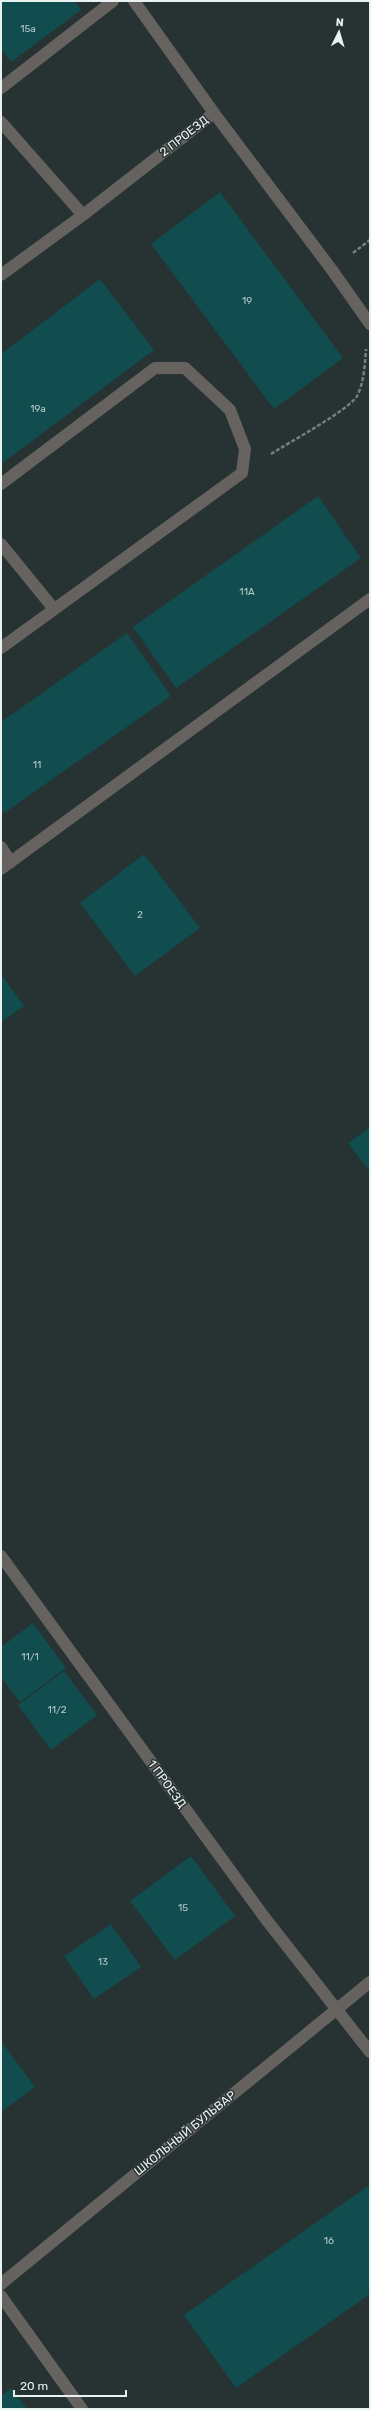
<svg xmlns="http://www.w3.org/2000/svg" width="371" height="2410" font-family="Rubik,sans-serif">
	<style>
		.building { fill: #114d4f }
		.lines { fill: none; stroke-linecap: round; stroke-linejoin: round }
		.path { stroke: #767f7f; stroke-width: 2.5; stroke-dasharray: 4 2; stroke-linecap: butt }
		.minor { stroke: #66625f; stroke-width: 12 }
		.labels { text-anchor: middle; dominant-baseline: central; stroke-width: 3; stroke-linejoin: round; paint-order: stroke }
		.number-label { font-size: 10px; fill: #b4c8c8 }
		.street-label { font-size: 12px; fill: #eaf1f1; stroke: #273232 }
	</style>
	<rect width="100%" height="100%" fill="#273232"/>
	<path class="building" d="M1,1H75L81,10L11,62L1,49Z
		M220,192L343,358L274,409L151,244Z
		M100,279L154,350L1,464V354Z
		M318,496L361,558L176,688L133,627Z
		M127,633L171,696L4,813L1,809V722Z
		M144,854L200,928L135,976L80,903Z
		M1,974L24,1006L1,1022Z
		M370,1127V1172L348,1143Z
		M33,1623L66,1668L20,1702L1,1677V1647Z
		M64,1671L97,1715L51,1750L18,1705Z
		M191,1856L235,1916L175,1960L130,1901Z
		M111,1924L141,1967L94,1999L64,1956Z
		M1,2041L35,2087L1,2112Z
		M368,2186L370,2189V2294L236,2388L184,2315Z
		M11,2388L27,2409H1V2396Z"/>
	<g class="lines">
		<path class="path" d="M353,253L370,240
			M271,454C288,443 349,410 357,396C364,383 365,363 366,349"/>
		<path class="minor" d="M134,1L214,113
			M1,88L113,1
			M1,122L83,215L214,113L332,270L370,324
			M1,275L83,215
			M1,484L155,368H185L230,410L245,449L242,473L1,648
			M1,544L54,609
			M1,847L11,862
			M1,869L370,599
			M1,1556L265,1918L370,2052
			M1,2284L370,1982
			M1,2296L82,2409"/>
	</g>
	<g class="labels">
		<g class="number-label">
			<text x="28" y="29">15а</text>
			<text x="247" y="301">19</text>
			<text x="38" y="409">19а</text>
			<text x="247" y="592">11А</text>
			<text x="37" y="765">11</text>
			<text x="140" y="915">2</text>
			<text x="30" y="1657">11/1</text>
			<text x="57" y="1710">11/2</text>
			<text x="183" y="1908">15</text>
			<text x="103" y="1962">13</text>
			<text x="329" y="2241">16</text>
		</g>
		<g class="street-label">
			<text transform="translate(184 136) rotate(-38)">2 ПРОЕЗД</text>
			<text transform="translate(167 1784) rotate(54)">1 ПРОЕЗД</text>
			<text transform="translate(185 2133) rotate(-39)">ШКОЛЬНЫЙ БУЛЬВАР</text>
		</g>
	</g>
	<rect width="371" height="2410" fill="none" stroke="#eaf1f1" stroke-width="4"/>
	<g transform="translate(339 32) rotate(5)" stroke="#273232" stroke-width="3" paint-order="stroke">
	<path d="M0-3L7 15L0 10L-7 15Z" fill="#eaf1f1"/>
	<text y="-6" font-size="11" font-weight="bold" text-anchor="middle" fill="#eaf1f1">N</text>
	</g>
	<path d="M14 2390v6h112v-6" fill="none" stroke="#eaf1f1" stroke-width="2"/>
	<text x="20" y="2390" font-size="12" fill="#eaf1f1" stroke="#273232" stroke-width="3" paint-order="stroke">20 m</text>
</svg>
